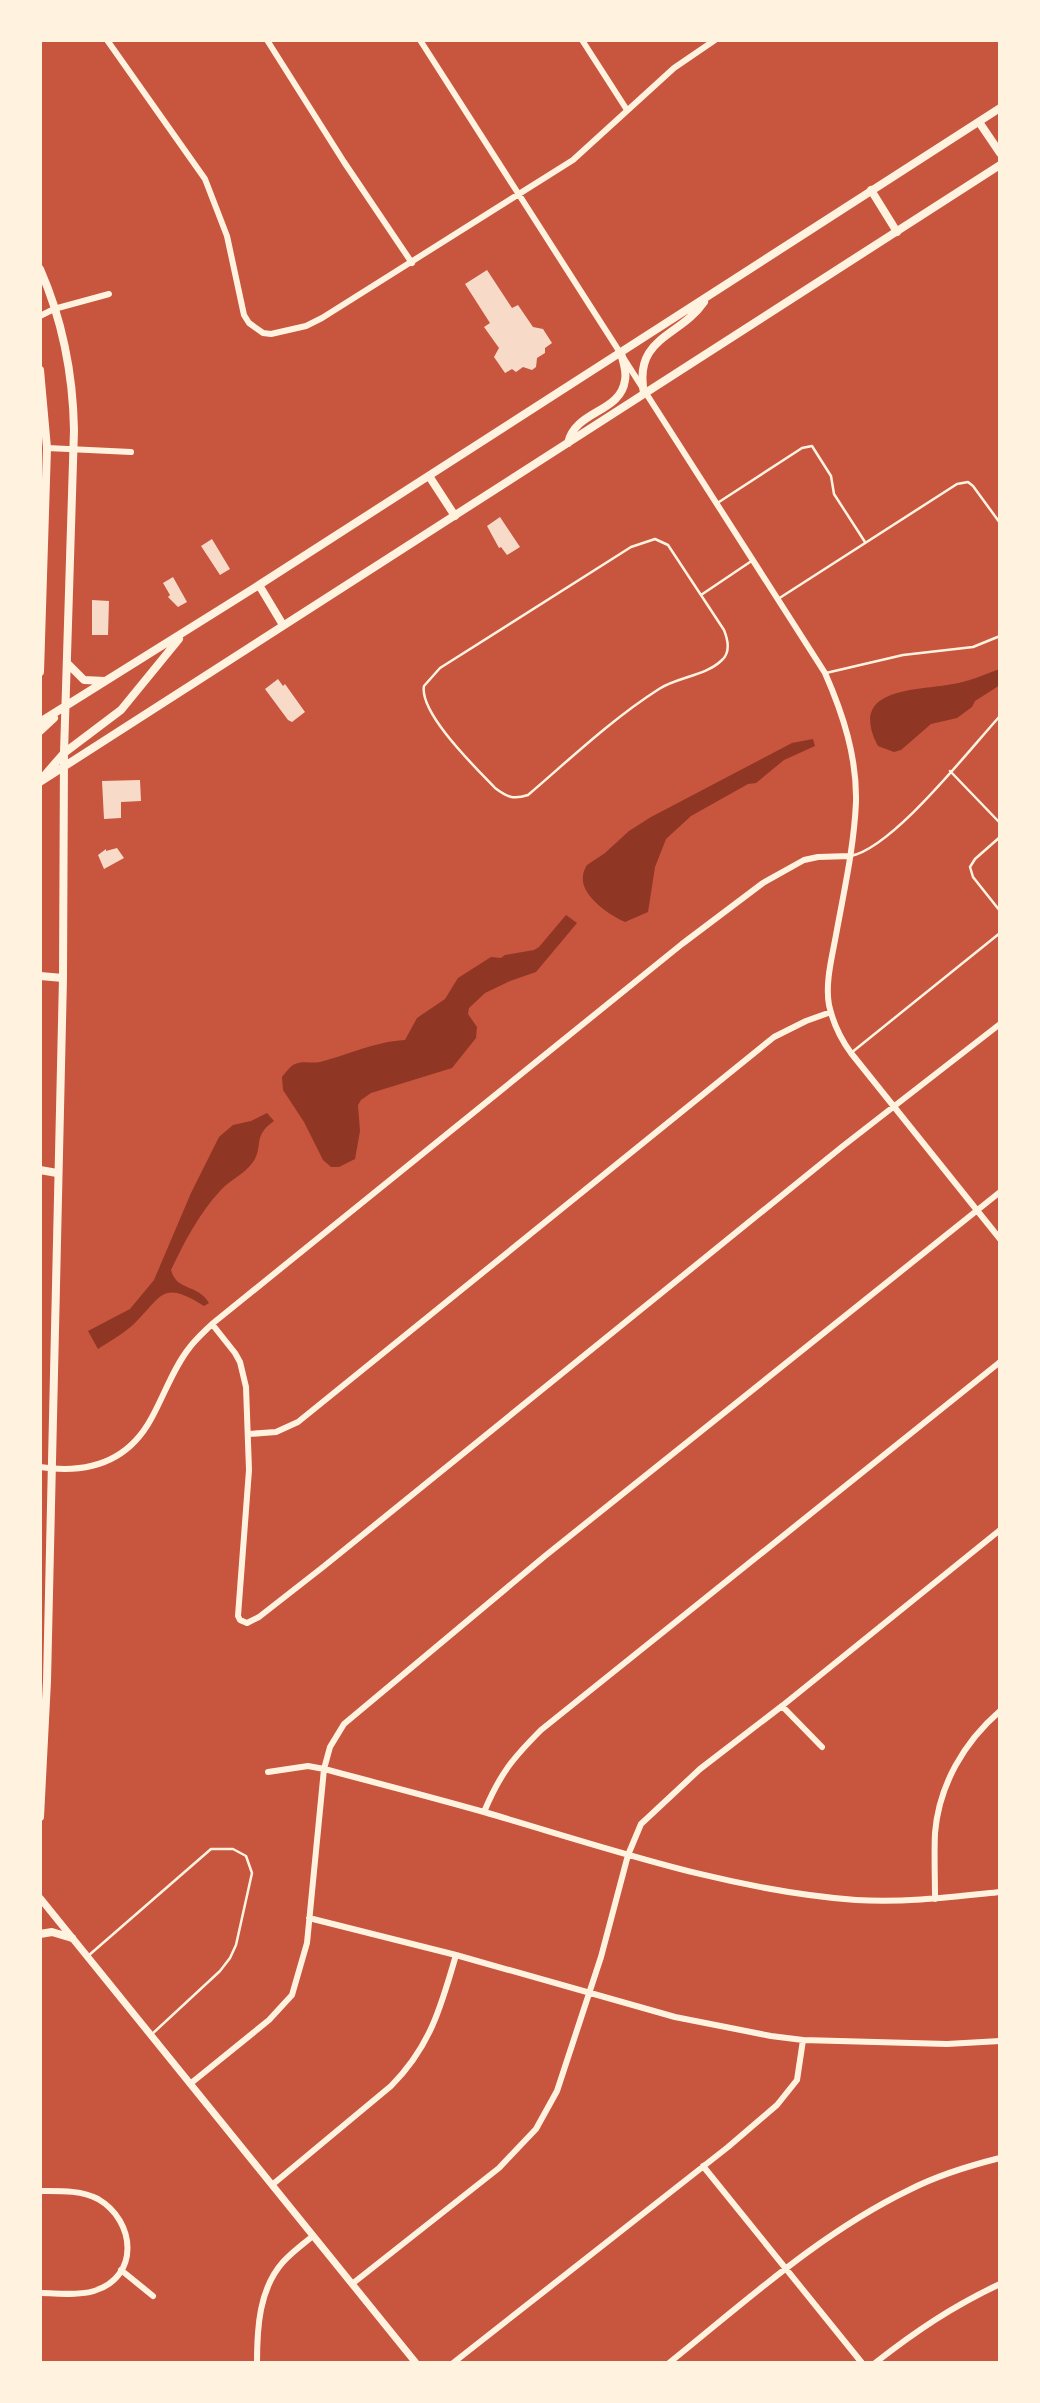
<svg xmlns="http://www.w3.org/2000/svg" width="1040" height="2403" font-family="'Source Sans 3',sans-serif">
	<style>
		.water { fill: #8f3625 }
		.building { fill: #f7dbc8 }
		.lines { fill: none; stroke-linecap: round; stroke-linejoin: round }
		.service { stroke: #fff3e0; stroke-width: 2.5 }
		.minor { stroke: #fff3e0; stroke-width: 6 }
		.tertiary { stroke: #fff3e0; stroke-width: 7 }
		.secondary { stroke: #fff3e0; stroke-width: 8 }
	</style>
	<rect width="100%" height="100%" fill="#c8553d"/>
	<path class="water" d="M1000,669V685L975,701L972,707L957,718L931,724L901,750L894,752L878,746C847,687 916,691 953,684C968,682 985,674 1000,669Z
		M813,739L815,746L784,760L756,783L748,784L691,816L666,839L655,867L648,912L625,922C609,915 580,895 583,876C583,872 585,869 587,865L605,853L629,831L651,817L792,743Z
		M566,915L577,923L536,972L510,981L485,993L469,1008L468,1014L477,1027L476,1038L452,1068L371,1093L361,1100L358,1105L360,1131L355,1159L339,1167H331L323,1160L304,1122L283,1090L282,1077C285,1073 289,1068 293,1065C303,1060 311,1064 320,1062C351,1054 373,1042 405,1040L417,1018L445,999L458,978L491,957L501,958L505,955L534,950L539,947Z
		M267,1113L274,1121C252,1136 264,1146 253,1162C244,1175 229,1180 220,1191C198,1215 185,1241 171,1270C177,1292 197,1283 209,1303L204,1306C162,1280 163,1295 134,1324C123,1334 110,1341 98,1349L88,1331L130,1309L154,1280L191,1193L219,1137L233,1125L251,1121Z"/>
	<path class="building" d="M487,270L512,308L518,305L533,327L543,329L552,343L545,348V353L537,358L536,367L532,370L523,367L516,372L512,369L505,373L494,357L499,348L484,327L490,323L465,284Z
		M500,517L520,547L507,555L501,547L499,548L487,526Z
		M212,539L230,569L220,575L201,546Z
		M173,577L187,602L178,607L168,597L170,595L163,583Z
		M92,600L109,601L108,635H92Z
		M278,679L283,686L285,684L305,712L292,722L288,720L265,689Z
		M140,780L141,801L121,802V818L104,819L102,781Z
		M117,848L124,858L104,869L98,855L106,849V851Z"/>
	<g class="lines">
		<path class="service" d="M719,502L802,448L812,446L831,476L834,494L865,542
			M655,539L668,545L724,630C728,640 731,652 722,660C706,676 677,677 659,689C612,719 570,759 528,795C513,800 507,797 495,788C476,768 419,713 424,686L440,668L631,547Z
			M701,595L753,560
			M778,599L957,484L968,482L973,486L1000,523
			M826,673L903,655L973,647L1000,636
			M950,771L1000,823
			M1000,837L975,859L970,867L973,877L1000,911
			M850,856C892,849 969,750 1000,716
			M851,1053L1000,933
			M88,1956L211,1849H233L246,1856L252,1873L236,1945L230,1958L220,1971L151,2035"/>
		<path class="minor" d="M107,40L205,179L227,236L244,315L249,323L263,333L271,334L306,326L322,318L573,160L674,68L715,40
			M267,40L344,162L412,263
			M420,40L825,673C843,714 857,757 856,802C854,847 844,891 836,935C832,957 825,983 829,1005C833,1023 840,1038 851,1053L1000,1239
			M582,40L627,110
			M40,316L54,309L109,294
			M47,448L131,452
			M212,1324L235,1353L240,1362L246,1387L249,1470L238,1616L240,1620L247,1623L259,1617L323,1567L843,1146L1000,1024
			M249,1434L276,1432L298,1422L774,1037L806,1021L831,1012
			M40,1467C87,1474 127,1463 151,1419C164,1396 173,1368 190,1347C196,1339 205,1331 212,1324L682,944L763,883L804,860L818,857L850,856
			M782,1706L822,1747
			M268,1772L308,1766L324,1769C377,1783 431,1797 484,1812C608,1848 726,1890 856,1900C904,1903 952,1897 1000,1892
			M484,1812C500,1774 512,1759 541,1730L1000,1362
			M935,1899C935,1877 934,1855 935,1833C939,1785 964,1742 1000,1711
			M309,1918L456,1955L675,2017L771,2036L803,2040L947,2044L1000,2041
			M190,2084L269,2020L292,1995L307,1943L324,1769L330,1747L344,1724L545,1556L1000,1192
			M703,2166L862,2363
			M272,2185L391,2086C430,2047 441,2007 456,1955
			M40,2191C59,2191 81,2190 98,2199C136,2221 140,2277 94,2291C77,2296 57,2293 40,2293
			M121,2270L153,2296
			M352,2284L499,2168L536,2129L557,2091L601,1957L628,1855L641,1824L700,1769L782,1706L1000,1530
			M257,2363C257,2328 259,2289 283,2262C292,2252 303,2244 313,2236
			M453,2363L728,2147L777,2105L797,2080L803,2040
			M669,2363C745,2302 820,2233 909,2190C938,2175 968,2166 1000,2158
			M875,2363C916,2331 953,2306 1000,2284"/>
		<path class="tertiary" d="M40,1898L416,2363"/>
		<path class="secondary" d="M979,122L1000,153
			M871,190L897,232
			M40,269C62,319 73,375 74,430L64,753L63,978L47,1681L40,1817
			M40,370L47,448L40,672
			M644,393C633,337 680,337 704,302
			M568,443C575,410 621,413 625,380C627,371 623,362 621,353
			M429,476L455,516
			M259,585L283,625
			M67,663L84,680L105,681
			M40,722L259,585L1000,108
			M40,731L54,718
			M44,776L64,753L121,710L179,639
			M40,782L1000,165
			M40,976L63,978
			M40,1170L57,1173
			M40,1934L52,1932L72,1938"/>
	</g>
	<rect width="1040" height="2403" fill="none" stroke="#fff3e0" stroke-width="84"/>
</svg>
